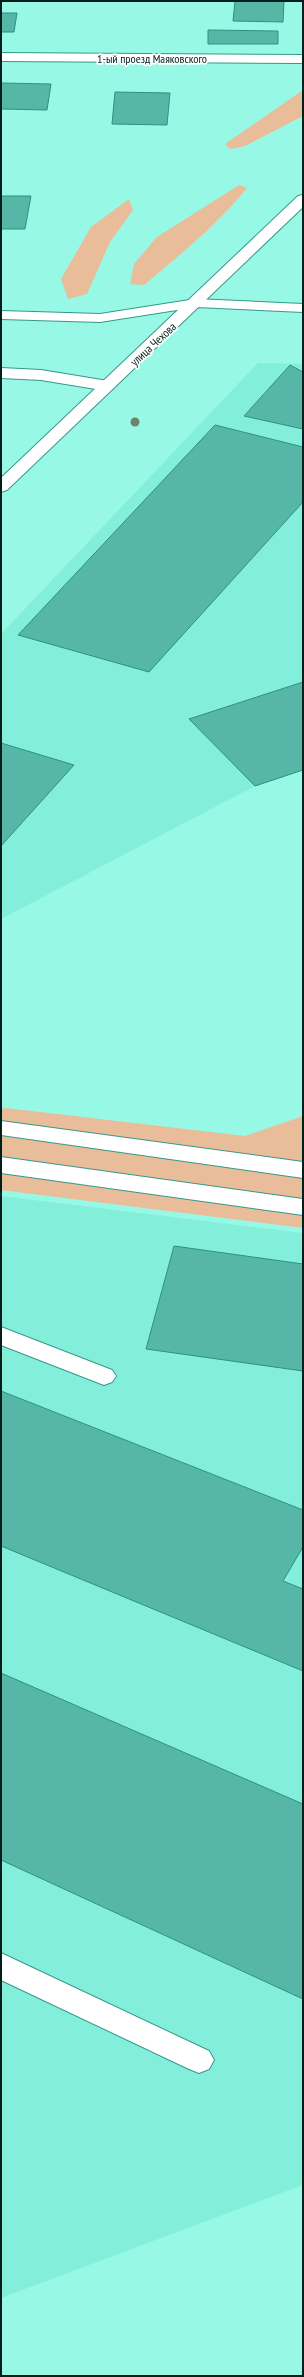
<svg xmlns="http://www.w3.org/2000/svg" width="304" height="2377" font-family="'PT Sans Narrow',sans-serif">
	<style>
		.built { fill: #83efdb }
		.green { fill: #e9bd99 }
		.building { fill: #57b7a6; stroke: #2b9282 }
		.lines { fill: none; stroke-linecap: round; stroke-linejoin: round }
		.lane-casing { stroke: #349989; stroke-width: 2 }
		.street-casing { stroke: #349989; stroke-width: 2 }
		.lane { fill: #fff; fill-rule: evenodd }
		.street { fill: #fff; fill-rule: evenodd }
		.tree { fill: #6c856a }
		.labels { text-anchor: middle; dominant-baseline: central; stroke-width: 3.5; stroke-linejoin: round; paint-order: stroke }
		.far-street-label { font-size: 12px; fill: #011f1a; stroke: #fff }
	</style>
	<rect width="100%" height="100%" fill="#98f8e6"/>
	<path class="built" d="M258,363L303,364V770L255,786L1,919V634Z
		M1,1196L303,1233V2185L1,2298Z"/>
	<path class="green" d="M303,90V116L245,146L230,149L225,144Z
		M239,185L247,188C217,225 181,254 144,285L130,284L134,264L157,237Z
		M129,199L133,210L110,242L87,294L68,299L61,279L91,227Z
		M6,1108L245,1136L303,1116V1228L1,1190V1109Z"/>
	<path class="building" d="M235,1H284L283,22L233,21Z
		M1,13H17L14,32H1Z
		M208,30L278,31V44H208Z
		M1,83L51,84L47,110L1,109Z
		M115,92L170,93L167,125L112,124Z
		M1,196H31L25,229H1Z
		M290,365L303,372V429L244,416Z
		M215,425L303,447V502L149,672L18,635Z
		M303,682V770L255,786L189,719Z
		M1,743L74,765L1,846Z
		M174,1246L303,1264V1371L146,1349Z
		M1,1391L303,1510V1547L283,1581L303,1589V1671L1,1546Z
		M1,1673L303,1804V1999L1,1860Z"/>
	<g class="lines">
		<defs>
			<path id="lane" d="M196,299L303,304V312L196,307L100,322L1,319V311L100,314Z
				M1,368L41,370L108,381L116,386L108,391L41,380L1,378Z
				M1,1121L303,1162V1178L1,1135Z
				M1,1157L303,1199V1215L1,1173Z
				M1,1327L112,1370L116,1376L112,1382L104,1385L1,1345Z
				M1,1953L209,2051L214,2060L209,2069L199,2073L189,2069L1,1980Z"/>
			<path id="street" d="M1,53L303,55V63L1,61Z
				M303,195V207L7,490L1,492V478L298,196Z"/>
		</defs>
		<use href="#lane" class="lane-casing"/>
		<use href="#street" class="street-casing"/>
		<use href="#lane" class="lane"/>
		<use href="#street" class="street"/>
	</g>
	<circle class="tree" cx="135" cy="422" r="4.5"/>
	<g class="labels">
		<g class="far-street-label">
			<text x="152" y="58">1-ый проезд Маяковского</text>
			<text transform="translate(153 344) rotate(-43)">улица Чехова</text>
		</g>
	</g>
	<rect width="304" height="2377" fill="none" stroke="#011f1a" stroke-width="4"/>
</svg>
